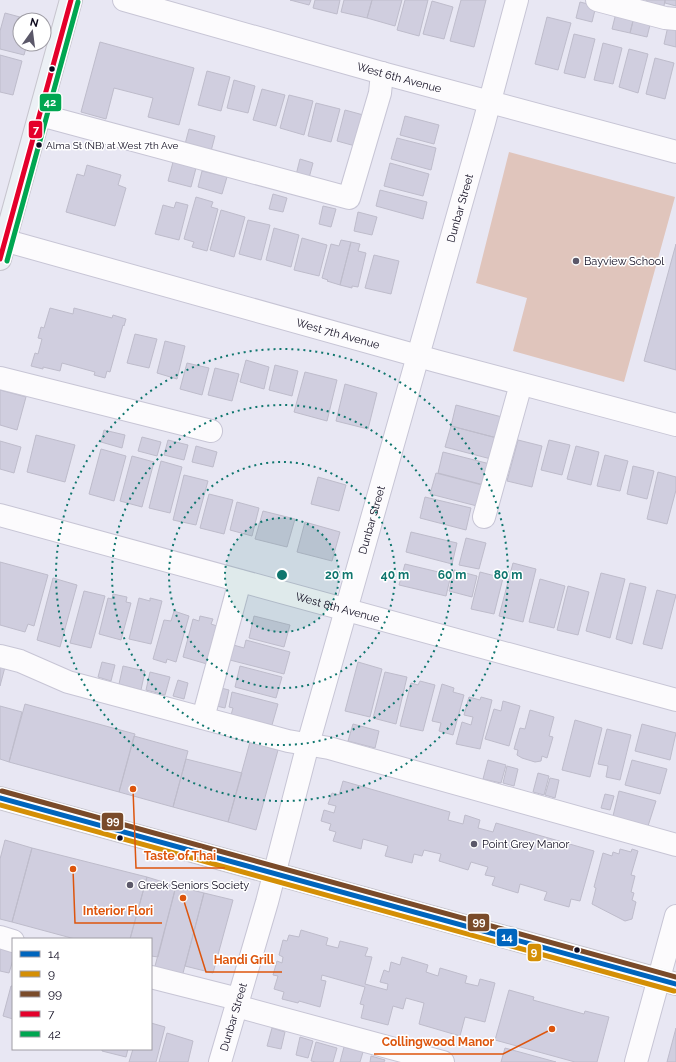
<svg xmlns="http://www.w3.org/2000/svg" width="676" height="1062" font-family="Raleway,sans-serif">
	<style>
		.park { fill: #e0c5bc }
		.building { fill: #d0cedf; stroke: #bebccb }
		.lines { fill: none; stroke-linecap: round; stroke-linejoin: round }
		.minor-casing { stroke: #c7c5d5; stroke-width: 24 }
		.major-casing { stroke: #c7c5ce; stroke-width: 24 }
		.minor { stroke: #fcfbfd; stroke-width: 22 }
		.major { stroke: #ecf0f5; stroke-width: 22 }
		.bus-1-casing { stroke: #fff; stroke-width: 8 }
		.bus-2-casing { stroke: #fff; stroke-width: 8 }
		.bus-3-casing { stroke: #fff; stroke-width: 8 }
		.bus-4-casing { stroke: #fff; stroke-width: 8 }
		.bus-5-casing { stroke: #fff; stroke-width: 8 }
		.bus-1 { stroke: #0065bd; stroke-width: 5 }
		.bus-2 { stroke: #d48f05; stroke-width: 5 }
		.bus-3 { stroke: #7a4b2a; stroke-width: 5 }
		.bus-4 { stroke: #e4002b; stroke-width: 5 }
		.bus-5 { stroke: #00a651; stroke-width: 5 }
		.ring { fill: none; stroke: #0f766e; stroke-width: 2; stroke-dasharray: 2 4 }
		.bus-dot { fill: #0f0b1f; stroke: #fff; stroke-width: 1.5 }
		.poi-dot { fill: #5b5869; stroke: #fff; stroke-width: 1.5 }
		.labels { text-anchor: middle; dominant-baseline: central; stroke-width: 3; stroke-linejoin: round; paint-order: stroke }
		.bus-label { font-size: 10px; fill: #0f0b1f; stroke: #fff; text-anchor: start }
		.street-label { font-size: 11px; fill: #0f0b1f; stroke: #fff }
		.poi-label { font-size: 11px; fill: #0f0b1f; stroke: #fff; text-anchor: start }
		.centre { fill: #0f766e; stroke: #fff; stroke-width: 2 }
		.ring-label { font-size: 12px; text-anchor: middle; font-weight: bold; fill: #0f766e; stroke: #fff; stroke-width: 3; stroke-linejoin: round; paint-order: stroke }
		.leader { fill: none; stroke: #dd550d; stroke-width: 1.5 }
		.callout-dot { fill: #dd550d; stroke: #fff; stroke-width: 1.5 }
		.callout-label { font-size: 12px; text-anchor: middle; font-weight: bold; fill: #dd550d; stroke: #fff; stroke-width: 3; stroke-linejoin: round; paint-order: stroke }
		.line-badge { stroke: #fff; stroke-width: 1.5 }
		.badge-label { font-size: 11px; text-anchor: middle; font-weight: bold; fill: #fff }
	</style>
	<rect width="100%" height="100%" fill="#e8e7f3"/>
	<path class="park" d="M509,152L675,197L624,382L513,351L527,298L476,283Z"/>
	<path class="building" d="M290,0H311L309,5Z
		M315,0H340L337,14L313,8Z
		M344,0H372L367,18L341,12Z
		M372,0H402L395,26L367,18Z
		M405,0H428L419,36L397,30Z
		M461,0H486L474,47L450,41Z
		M646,0H665L664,6L646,2Z
		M665,0H676V6L665,3Z
		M432,1L453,7L444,39L423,34Z
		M580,2L596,6L592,22L576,18Z
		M617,9L635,13L630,33L612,29Z
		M5,13L31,20H20V44H27L24,55L0,49V31Z
		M635,13L652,17L647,37L630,33Z
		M547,17L571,23L558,70L535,64Z
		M668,26L676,28V47L664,44Z
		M574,34L595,39L585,78L564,73Z
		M100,42L194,68L179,125L148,117L153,98L114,88L106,119L81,112Z
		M603,43L622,48L613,84L594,80Z
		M629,49L648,54L638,93L619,87Z
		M0,55L22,61L13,95L0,92Z
		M655,58L674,63L665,99L646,94Z
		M207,71L230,77L221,111L198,105Z
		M234,80L255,86L248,113L227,108Z
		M262,89L285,95L276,126L253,120Z
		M289,95L313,101L304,135L280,128Z
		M316,103L340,109L331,142L308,136Z
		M345,110L367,116L359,147L337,141Z
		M405,116L439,125L434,144L400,135Z
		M189,129L215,136L210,155L184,148Z
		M397,138L436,148L431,170L391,159Z
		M300,159L313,163L309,178L296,175Z
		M173,162L196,168L191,187L168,181Z
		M390,163L429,174L423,196L384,186Z
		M87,165L121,175L118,185L126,188L115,226L66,212L77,174L84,176Z
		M202,171L227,177L222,194L198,187Z
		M380,190L427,202L423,219L376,206Z
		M273,194L287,198L283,212L269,209Z
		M196,197L213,202L211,207L218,209L207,251L192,247L194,242L184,239Z
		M176,202L188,205L179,240L155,234L163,205L174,208Z
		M323,206L336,209L331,227L319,224Z
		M221,210L245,217L234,257L210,250Z
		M358,212L377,217L372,235L354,231Z
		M248,220L270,225L261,260L239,254Z
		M274,228L299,235L291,267L266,260Z
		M302,238L327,245L319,276L294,270Z
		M341,240L351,242L340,285L327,281L328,280L322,278L331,244L339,246Z
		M351,242L360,244L358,251L366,253L358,287L352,286V288L340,285Z
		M676,244V370L644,361Z
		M374,255L399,261L391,294L365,288Z
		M50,308L73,314L74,308L112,318L113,315L126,319L124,326L123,325L110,372L107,371L105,378L94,375L95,372L62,363L60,371L43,367V369L31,366L35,353L38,354L42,339L38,338L41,327L44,328Z
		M135,334L157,339L149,368L127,363Z
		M165,341L185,346L177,379L157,373Z
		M246,360L269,367L264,389L240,382Z
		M187,363L209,368L202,395L180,389Z
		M275,365L298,371L292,396L269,390Z
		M215,368L239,374L232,401L208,395Z
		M305,372L337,380L327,421L294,412Z
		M345,384L377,393L368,429L336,421Z
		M0,390L26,397L17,430L0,425Z
		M456,405L502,417L497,438L451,426Z
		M451,426L497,438L491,459L445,447Z
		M104,430L125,435L122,448L101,442Z
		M36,435L75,445L65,482L27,472Z
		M142,437L161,442L157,456L138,451Z
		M168,440L188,445L184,460L164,455Z
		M518,440L542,446L532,487L507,481Z
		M549,440L570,445L562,475L541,470Z
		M0,441L21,447L14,473L0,469Z
		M196,446L217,452L213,467L192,462Z
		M576,446L599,452L591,485L567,479Z
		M101,449L126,456L114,501L89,494Z
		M443,452L490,464L484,485L438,473Z
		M605,455L628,461L620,491L597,486Z
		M132,456L154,462L142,507L120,501Z
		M161,461L182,467L170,513L149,508Z
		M633,466L654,471L647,499L627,494Z
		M658,472L676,477V490L667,524L647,519Z
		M436,473L482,485L477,506L430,494Z
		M184,475L208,481L196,525L173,520Z
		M318,477L346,485L339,511L311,504Z
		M209,494L233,500L224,534L200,528Z
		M425,497L471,508L466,530L420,518Z
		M237,502L259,508L252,536L230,530Z
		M263,511L295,519L287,547L255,539Z
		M305,522L340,532L332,561L297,552Z
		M411,532L457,543L452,564L406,552Z
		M466,538L486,543L479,569L459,565Z
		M0,562L48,575L34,626L28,624L25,632L0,625Z
		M513,563L536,569L523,622L499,616Z
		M405,564L451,575L446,596L399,585Z
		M454,570L477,576L472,597L449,591Z
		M480,572L503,578L494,614L471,609Z
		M601,573L625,579L610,638L586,631Z
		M53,578L77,585L60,647L37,640Z
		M540,579L565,586L554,628L529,622Z
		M630,583L646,587L632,644L616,639Z
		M568,586L589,592L578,635L557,630Z
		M657,590L676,595L662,649L643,644Z
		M84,591L105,596L91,648L70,643Z
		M113,594L127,597L126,602L131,603L121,640L99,634L108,598L112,599Z
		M139,598L150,601V598L162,601L151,644L129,639Z
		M174,611L189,616L176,662L167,659L166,663L153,659L164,620L171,621Z
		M200,616L213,619L211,624L217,626L207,664L183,657L193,619L199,621Z
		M254,616L290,625L284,647L249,638Z
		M246,640L290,652L284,674L226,659L230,644L244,648Z
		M102,662L115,665L111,681L98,677Z
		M358,662L382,669L370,717L345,711Z
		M0,666L5,667L0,686Z
		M123,666L145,671L141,690L119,684Z
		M240,666L282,677L276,698L235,687Z
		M150,672L170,677L165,695L146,690Z
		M385,672L407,677L396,724L373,718Z
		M178,680L188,683L184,699L173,696Z
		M420,681L435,685L423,731L400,726L411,683L418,685Z
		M442,684L454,688L453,692L464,695L453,735L439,731L441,723L432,721Z
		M217,687L229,690L225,708L212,705Z
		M232,692L278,704L272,725L231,715L233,708L229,707Z
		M469,697L480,700L481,697L492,700L480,749L456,744L462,722L471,725L473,717L464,715Z
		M503,701L520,706L509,746L485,739L494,709L501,711Z
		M25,704L135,734L119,792L9,762Z
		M0,706L22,712L9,762L0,759Z
		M530,710L554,717L549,736L553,737L547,758L542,756L541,761L535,762L522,758L517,755L518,750L514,749L520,728L525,729Z
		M575,720L602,728L590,777L562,770Z
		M353,724L379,731L375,748L348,741Z
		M642,724L676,733L670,760L635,751Z
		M607,729L631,735L620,780L606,777L608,766L598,764Z
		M134,736L188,751L173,807L119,792Z
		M250,742L278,750L256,830L228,822Z
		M186,759L242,773L228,822L173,807Z
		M488,760L506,765L501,783L483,779Z
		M632,760L667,769L660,794L625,785Z
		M507,766L518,769L514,786L503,783Z
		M538,773L549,776L544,795L533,792Z
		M550,778L559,780L555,798L545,795Z
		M343,781L450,812L448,820L463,824L465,815L480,820L478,828L493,832L496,823L594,851L580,901L571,899L569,907L544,900L547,892L520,884L518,893L492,885L495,877L485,875L488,867L471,862L468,870L439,861L441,854L424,850L422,856L414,854L412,863L385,856L388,846L363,839L361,849L333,841L336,832L329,830L331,824L321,821L324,810L334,813L336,806L328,804L332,793L339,795Z
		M619,791L656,801L648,826L613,816Z
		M605,794L614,796L610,810L601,808Z
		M5,840L32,848L12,922L0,919V859Z
		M32,848L147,877L130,939H75L12,922Z
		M620,849L631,852L632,849L638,851L631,875L635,876L631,892L634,893L632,900L636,902L632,919L625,921L592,904L596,888L594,887L603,853L612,856L613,852L619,854Z
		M147,877L176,886L158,957L151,956V939H130Z
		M176,886L204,893L182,977L154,970Z
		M204,893L233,900L213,973L185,966Z
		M301,930L328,938L326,945L338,948L340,941L368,948L365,956L372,957L365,984L387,990L388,984L380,982L384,970L389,972L391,962L400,965L402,957L428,965L426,972L438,976L440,968L467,976L465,983L478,986L480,979L495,983L485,1022L465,1017L460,1036L419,1024L424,1003L406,998L403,1009L393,1006L388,1025L361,1018L364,1005L360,1004L365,987L322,975L321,980L326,981L320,1007L299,1001L298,1003L282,999L284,992L274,989L278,976L273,975L277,961L282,963L283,957L279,955L283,940L287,941L289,935L299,937Z
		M0,947L13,951V960L9,973L0,971Z
		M11,986H13V1019L3,1016Z
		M509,990L534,997L533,1000L584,1014L585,1011L609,1017L597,1062H575L495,1040Z
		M151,1023L165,1027L156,1062H129L133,1049H151Z
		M272,1028L285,1032L281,1049L267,1046Z
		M676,1028V1062H667Z
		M167,1033L193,1041L188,1062H159Z
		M300,1037L313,1041L308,1058L296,1055Z
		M316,1042L337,1048L333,1062H316L311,1061Z
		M344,1047L363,1052L360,1062H340Z
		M505,1048L556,1062H501Z
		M102,1049H128L126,1057L102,1051Z
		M371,1056L385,1060L384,1062H370Z"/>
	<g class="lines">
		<defs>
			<g id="minor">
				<path id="s1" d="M124,0L382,73L676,152"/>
				<path d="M597,0L665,18L676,19"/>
				<path d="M40,115L349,198L380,93L382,73"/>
				<path id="s2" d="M0,239L436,361L676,425"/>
				<path d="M0,378L211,431"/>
				<path id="s3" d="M0,515L676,700"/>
				<path d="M484,517L521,384"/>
				<path d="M0,656L20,661L68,682L288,741L329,748L676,845"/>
				<path d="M203,718L240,581"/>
				<path d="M0,937L13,941"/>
				<path d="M151,977L238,999"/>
				<path d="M236,1006L443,1062"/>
				<path id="s4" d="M220,1062L267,902L308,744L484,123L517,0"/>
				<path d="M636,1062L676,916"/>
			</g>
			<path id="major" d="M0,259L71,0
				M0,798L676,984"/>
		</defs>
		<use href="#minor" class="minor-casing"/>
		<use href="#major" class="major-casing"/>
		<use href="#minor" class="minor"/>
		<use href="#major" class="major"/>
		<defs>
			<path id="bus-1" d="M0,798L676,984"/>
			<path id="bus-2" d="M0,805L674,991"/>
			<path id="bus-3" d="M2,791L676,977"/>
			<path id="bus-4" d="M0,259L71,0"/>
			<path id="bus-5" d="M7,261L78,2"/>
		</defs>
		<use href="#bus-1" class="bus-1-casing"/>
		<use href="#bus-2" class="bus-2-casing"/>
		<use href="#bus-3" class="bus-3-casing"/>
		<use href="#bus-4" class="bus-4-casing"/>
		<use href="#bus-5" class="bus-5-casing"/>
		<use href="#bus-1" class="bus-1"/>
		<use href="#bus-2" class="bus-2"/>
		<use href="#bus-3" class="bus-3"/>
		<use href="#bus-4" class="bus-4"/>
		<use href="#bus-5" class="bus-5"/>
	</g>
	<circle cx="282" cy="575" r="57" fill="#0f766e" fill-opacity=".12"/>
	<g class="ring">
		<circle cx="282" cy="575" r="57"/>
		<circle cx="282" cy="575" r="113"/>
		<circle cx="282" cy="575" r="170"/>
		<circle cx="282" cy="575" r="226"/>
	</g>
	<g class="bus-dot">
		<circle cx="52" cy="69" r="3.5"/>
		<circle cx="39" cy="145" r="3.5"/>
		<circle cx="120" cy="838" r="3.5"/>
		<circle cx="577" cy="950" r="3.5"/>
	</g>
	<g class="poi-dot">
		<circle cx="576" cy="261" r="4"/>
		<circle cx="474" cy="844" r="4"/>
		<circle cx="130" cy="885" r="4"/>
	</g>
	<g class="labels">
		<g class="bus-label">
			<text x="46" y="145">Alma St (NB) at West 7th Ave</text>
		</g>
		<g class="street-label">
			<text stroke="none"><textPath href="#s1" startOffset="286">West 6th Avenue</textPath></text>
			<text stroke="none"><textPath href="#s4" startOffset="887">Dunbar Street</textPath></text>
			<text stroke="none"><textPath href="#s2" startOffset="351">West 7th Avenue</textPath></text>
			<text stroke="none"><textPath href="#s4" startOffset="563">Dunbar Street</textPath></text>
			<text stroke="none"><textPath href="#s3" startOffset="350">West 8th Avenue</textPath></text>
			<text stroke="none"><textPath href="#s4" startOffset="47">Dunbar Street</textPath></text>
		</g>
		<g class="poi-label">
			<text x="584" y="261">Bayview School</text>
			<text x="482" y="844">Point Grey Manor</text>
			<text x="138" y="885">Greek Seniors Society</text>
		</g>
	</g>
	<circle cx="282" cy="575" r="6" class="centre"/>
	<g class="ring-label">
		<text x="339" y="579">20 m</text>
		<text x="395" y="579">40 m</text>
		<text x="452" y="579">60 m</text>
		<text x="508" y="579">80 m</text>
	</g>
	<path class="leader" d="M133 789L136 868H225M73 869L75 923H162M183 898L206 972H282M552 1029L503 1054H374"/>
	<g class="callout-dot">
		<circle cx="133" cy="789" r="4"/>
		<circle cx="73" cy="869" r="4"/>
		<circle cx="183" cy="898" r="4"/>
		<circle cx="552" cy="1029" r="4"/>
	</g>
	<g class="callout-label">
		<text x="180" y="860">Taste of Thai</text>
		<text x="118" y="915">Interior Flori</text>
		<text x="244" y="964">Handi Grill</text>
		<text x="438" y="1046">Collingwood Manor</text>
	</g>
	<g class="line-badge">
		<rect x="39" y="93" width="23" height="19" rx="4" fill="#00a651"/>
		<rect x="28" y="120" width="15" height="19" rx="4" fill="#e4002b"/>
		<rect x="101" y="812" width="23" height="19" rx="4" fill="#7a4b2a"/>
		<rect x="467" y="913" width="23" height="19" rx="4" fill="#7a4b2a"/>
		<rect x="496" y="928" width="22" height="19" rx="4" fill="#0065bd"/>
		<rect x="527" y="943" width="15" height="19" rx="4" fill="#d48f05"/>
	</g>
	<g class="badge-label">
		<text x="50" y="106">42</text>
		<text x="36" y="133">7</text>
		<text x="113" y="825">99</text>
		<text x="479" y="926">99</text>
		<text x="507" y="941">14</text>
		<text x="534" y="956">9</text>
	</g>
	<rect x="12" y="938" width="140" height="112" fill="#ffffff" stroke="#9f9da5"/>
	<rect x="20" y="951" width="20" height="6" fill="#0065bd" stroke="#9f9da5"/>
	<text x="48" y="958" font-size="12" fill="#0f0b1f">14</text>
	<rect x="20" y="971" width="20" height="6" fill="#d48f05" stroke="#9f9da5"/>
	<text x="48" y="978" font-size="12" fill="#0f0b1f">9</text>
	<rect x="20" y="991" width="20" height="6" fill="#7a4b2a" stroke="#9f9da5"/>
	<text x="48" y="998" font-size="12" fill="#0f0b1f">99</text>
	<rect x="20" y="1011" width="20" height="6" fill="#e4002b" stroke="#9f9da5"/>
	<text x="48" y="1018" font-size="12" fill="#0f0b1f">7</text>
	<rect x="20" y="1031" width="20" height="6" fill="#00a651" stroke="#9f9da5"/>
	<text x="48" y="1038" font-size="12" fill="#0f0b1f">42</text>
	<g transform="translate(32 32) rotate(14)"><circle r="19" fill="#ffffff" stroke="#9f9da5"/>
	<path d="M0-3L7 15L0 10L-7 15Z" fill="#5b5869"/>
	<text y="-6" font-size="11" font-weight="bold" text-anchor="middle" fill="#0f0b1f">N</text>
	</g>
</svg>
